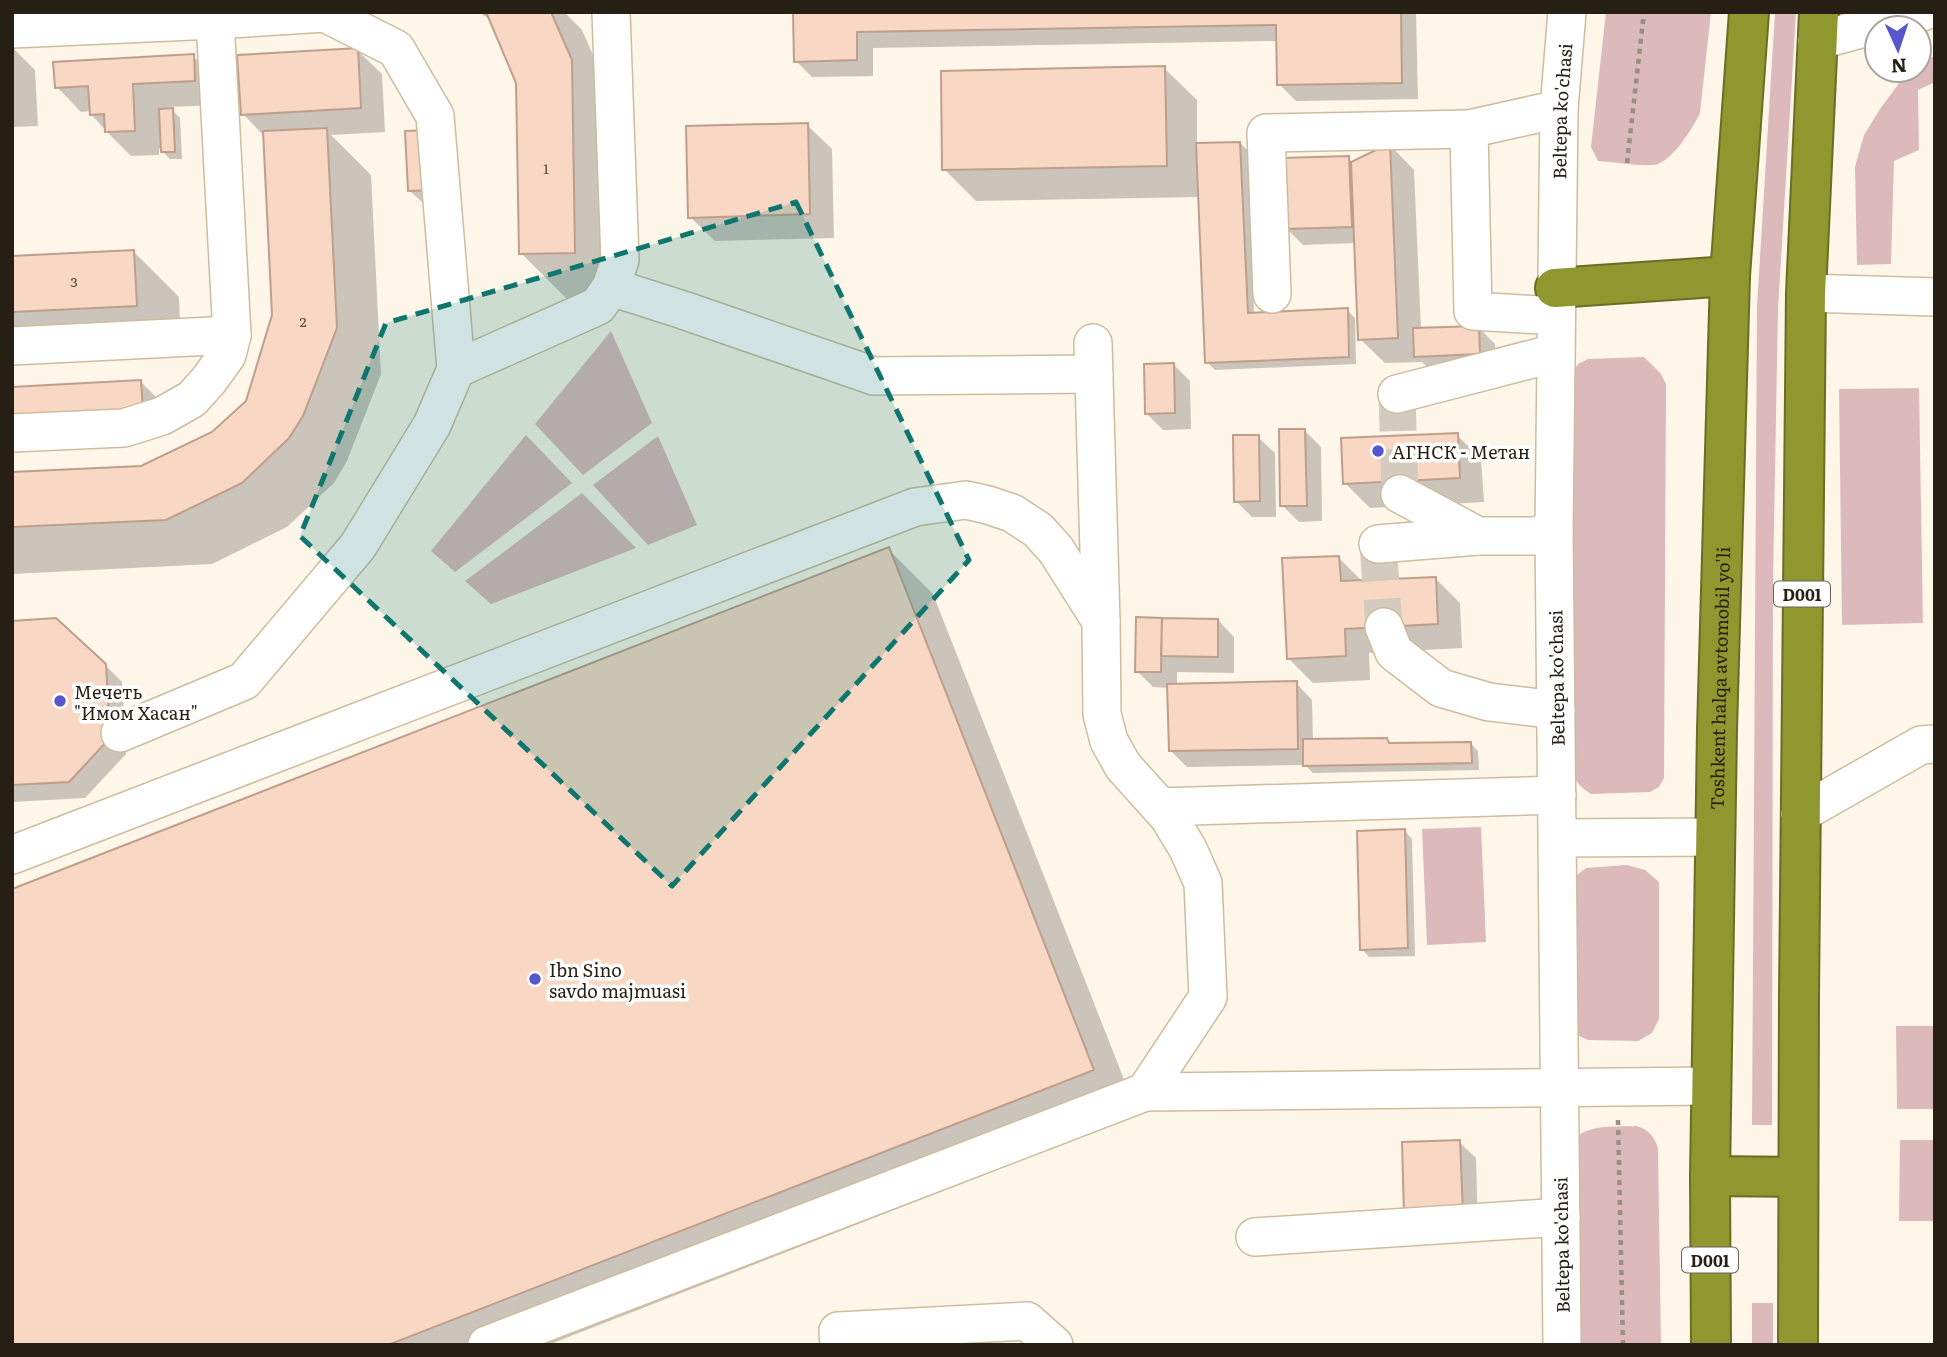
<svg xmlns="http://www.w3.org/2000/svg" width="1947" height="1357" font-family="Literata,serif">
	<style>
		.green { fill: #dcb9ba }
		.shadow { fill: #0003 }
		.building { fill: #f9d7c5; stroke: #bf9e8c; stroke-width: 2 }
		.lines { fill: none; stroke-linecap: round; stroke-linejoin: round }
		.minor-tunnel { stroke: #d2cbbe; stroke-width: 37; stroke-dasharray: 37 18; stroke-linecap: butt }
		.minor-casing { stroke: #cebc9d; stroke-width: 40 }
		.highway-casing { stroke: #6a6e25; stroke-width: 42 }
		.path { stroke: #979083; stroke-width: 4.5; stroke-dasharray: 5 5; stroke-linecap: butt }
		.minor { stroke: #fff; stroke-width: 37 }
		.highway { stroke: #8e982e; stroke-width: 38 }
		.marked { fill: #0f766e; fill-opacity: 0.2; stroke: #0f766e; stroke-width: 5; stroke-dasharray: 14 9; stroke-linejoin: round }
		.poi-dot { fill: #5656cd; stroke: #fff; stroke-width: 2.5 }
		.labels { text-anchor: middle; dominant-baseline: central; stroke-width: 7; stroke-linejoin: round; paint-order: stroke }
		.number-label { font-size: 14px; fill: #5b4d40 }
		.shield { fill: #fff; stroke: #67625a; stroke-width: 2 }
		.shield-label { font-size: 16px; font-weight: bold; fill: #261f13 }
		.street-label { font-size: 18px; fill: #261f13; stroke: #fff }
		.poi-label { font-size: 18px; fill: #261f13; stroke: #fff; text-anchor: start }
	</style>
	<rect width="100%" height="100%" fill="#fdf6e9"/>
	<path class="green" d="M1606,12H1711L1700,113C1693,128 1671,164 1653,165C1636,166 1616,162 1598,161L1591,147Z
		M1775,12H1796L1778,309L1773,581L1772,1125H1752L1757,307Z
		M1935,56V82L1918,90L1919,150L1894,161L1891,264L1857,265L1855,167L1864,135L1880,109L1900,82L1914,70H1919V65L1924,60Z
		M611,331L652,423L583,475L535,424Z
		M1644,357L1661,374L1666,384L1664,778L1659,787L1650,792L1591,794C1573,782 1572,776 1571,755L1573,372L1578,364L1588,359Z
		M1919,388L1923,623L1842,625L1839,389Z
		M526,435L572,483L455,572L431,551Z
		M658,436L697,525L648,545L593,485Z
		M582,493L636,548L491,604L465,581Z
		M1481,827L1486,942L1427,945L1422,829Z
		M1627,865L1645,870L1659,882V1019L1652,1033L1638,1041L1588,1040L1577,1035L1572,1025V879L1586,868Z
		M1896,1026H1935V1109H1897Z
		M1636,1126C1648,1129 1654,1136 1658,1148L1661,1345H1578L1576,1137C1592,1124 1616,1127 1636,1126Z
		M1900,1140H1935V1221H1899Z
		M1752,1303H1773V1345H1752Z"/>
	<path class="shadow" d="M478,12H564L582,30L616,107L619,297L566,298L521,253L518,82L491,20Z
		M795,12H1416L1418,99L1296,101L1279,84L1278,41L873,48V76L812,77L796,61Z
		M12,47L35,70L38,126L12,127Z
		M357,50L382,74L385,132L331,135L371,175L381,374L347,461L334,483L287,527L212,564L12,574V474L142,468L213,433L247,402L274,315L265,137L243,114Z
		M193,56L218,81L219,105L169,107L180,118L182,159H170L159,148V155L131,156L107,132L91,114V111L81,112L57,87Z
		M1164,68L1197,100V145L1240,143L1248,151L1254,314L1347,310L1355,318L1356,364L1215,370L1207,362L1200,197L976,201L944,169Z
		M807,125L832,149L834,238L715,241L690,217Z
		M428,132L426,206L409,190Z
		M1390,145L1414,170L1421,330L1478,327L1495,344L1496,369L1432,372L1422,362L1385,363L1360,339L1356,243L1303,245L1287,229L1348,158L1353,163Z
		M134,252L179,297L181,350L12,358V258Z
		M1174,365L1190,381L1191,429L1163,430L1146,413Z
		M140,381L165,406L166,435L12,443Z
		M1304,430L1321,447L1322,521L1299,522L1282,505Z
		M1457,435L1481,459L1484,502L1370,508L1345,483Z
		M1258,437L1275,453L1276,517H1252L1236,501Z
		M888,549L933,594L1138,1115L548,1345H12Z
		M1339,558L1363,582L1436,579L1460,603L1462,648L1369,653L1370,680L1313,683L1288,658Z
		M1218,620L1234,637V673L1177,672V685L1296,683L1312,700L1313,740L1386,739L1392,745L1470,743L1478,751L1479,770L1313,773L1305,765L1187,767L1171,751L1169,688L1153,687L1137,671Z
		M12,623L105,665L122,682L126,754L85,798L12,802Z
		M1405,831L1412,839L1415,956L1369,957L1362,949Z
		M1459,1142L1476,1158L1478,1229L1422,1231Z"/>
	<path class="building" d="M486,12H551L572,60L575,253L519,254L516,83Z
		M793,12H1401L1402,83L1277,85L1276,25L857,32V60L794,62Z
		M358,48L361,108L241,115L237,55Z
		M194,54L195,81L133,84L135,131L105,132L104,114L90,115L88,86L55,88L53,62Z
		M1165,66L1167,166L942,170L941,71Z
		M173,108L175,152H161L159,109Z
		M808,123L810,214L688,218L686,126Z
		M327,128L337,328L303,416L289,438L242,483L166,520L12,527V472L141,466L212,432L246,401L272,315L263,131Z
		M429,130L432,190L408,191L405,131Z
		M1240,142L1248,313L1348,308L1349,357L1205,363L1196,143Z
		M1390,143L1398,338L1358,340L1351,162Z
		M1349,156L1352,227L1285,229L1282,158Z
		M134,250L137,306L12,312V256Z
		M1479,326L1480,354L1414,357L1413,328Z
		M1174,363L1175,413L1145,414L1144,364Z
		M141,380L143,411L12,418V387Z
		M1279,429H1305L1307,506H1280Z
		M1458,433L1460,478L1343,484L1341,438Z
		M1233,435H1259L1260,501L1234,502Z
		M889,547L1094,1070L388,1345H12V889Z
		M1339,556L1341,581L1436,577L1438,624L1345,629L1346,656L1287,659L1282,558Z
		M1136,617L1162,618L1161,672H1135Z
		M56,618L106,664L110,738L69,782L12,785V621Z
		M1162,618L1218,619V657L1161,656Z
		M1297,681L1298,749L1169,751L1167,684Z
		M1387,738L1389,743L1471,742L1472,763L1303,766V739Z
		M1405,829L1408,948L1360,950L1357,831Z
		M1460,1140L1463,1213L1404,1215L1402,1142Z"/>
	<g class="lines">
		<path class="minor-tunnel" d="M1397,394L1400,494
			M1378,544L1384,627"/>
		<defs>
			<g id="minor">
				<path d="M12,29L215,20L325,13L396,49L435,116L456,369"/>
				<path d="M1817,41L1923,12"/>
				<path d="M611,287L683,310L874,376L1094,374"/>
				<path d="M1806,293L1935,297"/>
				<path d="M1272,294L1266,133L1469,129"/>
				<path d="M1556,316L1473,311L1469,129L1559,109"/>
				<path d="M1093,343L1101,621"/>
				<path d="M12,346L232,335"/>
				<path d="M1397,394L1555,353"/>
				<path d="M12,433L124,428L162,416L192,399L209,380L227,355L232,335L215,20"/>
				<path d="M1400,494L1478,536H1535L1554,530"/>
				<path d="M1378,544L1478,536"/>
				<path d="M1384,627L1394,652L1441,688L1489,702L1556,710"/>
				<path d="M120,733L244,681L358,546L432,425L456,369L598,306L611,287L620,260L611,12"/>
				<path d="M1160,807L1557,795"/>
				<path d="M1800,814L1921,745L1935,744"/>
				<path d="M1558,838L1715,837"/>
				<path d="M12,855L915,507L966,500L988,505L1012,513L1038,530L1056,550L1101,621L1102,714L1109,741L1123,766L1168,816L1188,849L1203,883L1208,997L1145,1092"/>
				<path d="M1255,1237L1561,1217"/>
				<path d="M487,1345L1145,1092L1711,1086"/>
				<path d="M839,1345L838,1331L1027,1321L1054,1345"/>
				<path id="s1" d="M1562,1345L1554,530L1559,109L1567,12"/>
			</g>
			<g id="highway">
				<path d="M1555,288L1730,276"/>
				<path d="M1710,1176L1797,1177"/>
				<path id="s2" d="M1711,1345L1710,1176L1717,730L1730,276L1749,12"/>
				<path d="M1798,1345L1799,995L1806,293L1819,12"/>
			</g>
		</defs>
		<use href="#minor" class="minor-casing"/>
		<use href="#highway" class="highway-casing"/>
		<path class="path" d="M1627,163L1644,12
			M1618,1120L1623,1345"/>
		<use href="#minor" class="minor"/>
		<use href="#highway" class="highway"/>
	</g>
	<path class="marked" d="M796,202L969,560L672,886L300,536L386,323Z"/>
	<g class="poi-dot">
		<circle cx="1378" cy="451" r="7"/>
		<circle cx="60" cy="701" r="7"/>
		<circle cx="535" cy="979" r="7"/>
	</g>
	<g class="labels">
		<g class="number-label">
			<text x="546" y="168">1</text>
			<text x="74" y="281">3</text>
			<text x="303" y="321">2</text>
		</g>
		<g class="shield">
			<rect x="1774" y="581.5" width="56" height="25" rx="5"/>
			<rect x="1682" y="1247.5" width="56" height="25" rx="5"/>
		</g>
		<g class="shield-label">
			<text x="1802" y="594">D001</text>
			<text x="1710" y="1260">D001</text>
		</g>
		<g class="street-label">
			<text stroke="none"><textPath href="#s1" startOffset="1234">Beltepa ko'chasi</textPath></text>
			<text transform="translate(1556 678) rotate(-91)">Beltepa ko'chasi</text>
			<text stroke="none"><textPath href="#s2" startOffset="667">Toshkent halqa avtomobil yo'li</textPath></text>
			<text transform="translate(1561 1245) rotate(-91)">Beltepa ko'chasi</text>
		</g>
		<g class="poi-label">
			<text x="1392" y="451">АГНСК - Метан</text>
			<text x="74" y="691">Мечеть<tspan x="74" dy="21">"Имом Хасан"</tspan></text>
			<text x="549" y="969">Ibn Sino<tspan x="549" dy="21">savdo majmuasi</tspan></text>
		</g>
	</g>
	<rect width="1947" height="1357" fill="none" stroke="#261f13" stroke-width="28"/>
	<g transform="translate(1898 49) rotate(177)"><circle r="33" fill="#ffffff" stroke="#a8a5a1" stroke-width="2"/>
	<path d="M0-5L12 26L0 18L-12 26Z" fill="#5656cd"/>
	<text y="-10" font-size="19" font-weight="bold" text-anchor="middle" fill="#261f13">N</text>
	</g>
</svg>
